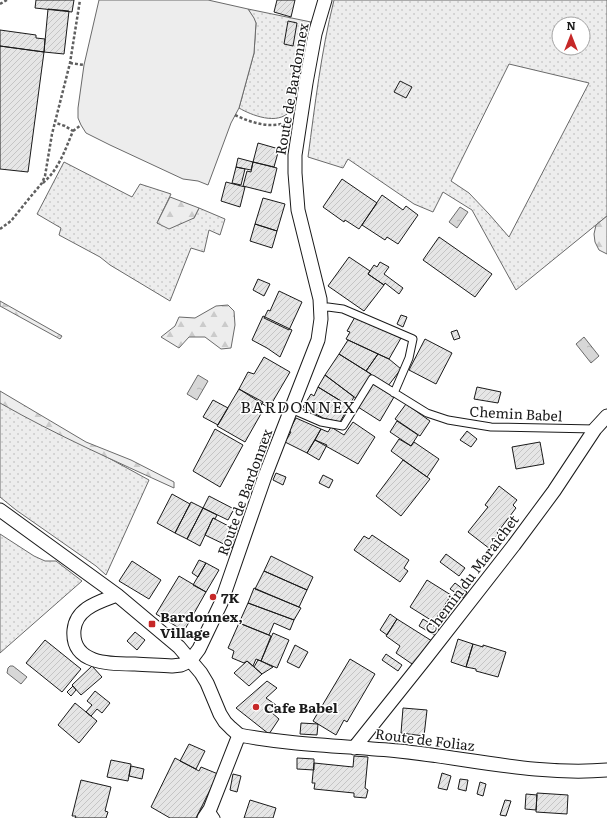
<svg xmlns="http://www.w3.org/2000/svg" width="607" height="818" font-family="Literata,serif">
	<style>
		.grass { fill: url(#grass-dots); stroke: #6a6a6a; fill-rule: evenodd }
		.forest { fill: url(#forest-firs); stroke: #6a6a6a }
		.built { fill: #ededed; stroke: #6a6a6a }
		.water { fill: url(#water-ripples); stroke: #6a6a6a }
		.building { fill: url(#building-hatch); stroke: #1a1a1a }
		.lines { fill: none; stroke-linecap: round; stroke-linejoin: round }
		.lane-casing { stroke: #1a1a1a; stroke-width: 9 }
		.street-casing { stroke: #1a1a1a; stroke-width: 15 }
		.path { stroke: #5f5f5f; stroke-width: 2.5; stroke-dasharray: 3 2; stroke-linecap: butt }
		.lane { stroke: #fff; stroke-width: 7 }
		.street { stroke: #fff; stroke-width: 13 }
		.poi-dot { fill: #c62828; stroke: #fff; stroke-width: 1.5 }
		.labels { text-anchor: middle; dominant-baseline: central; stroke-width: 3; stroke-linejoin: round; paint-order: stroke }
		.street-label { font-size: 14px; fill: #1a1a1a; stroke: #fff }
		.poi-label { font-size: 14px; font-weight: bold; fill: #1a1a1a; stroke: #fff; text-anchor: start }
		.quarter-label { font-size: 16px; letter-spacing: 1px; fill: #1a1a1a; stroke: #fff }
	</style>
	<defs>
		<pattern id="grass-dots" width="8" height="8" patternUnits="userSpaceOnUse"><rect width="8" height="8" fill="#ededed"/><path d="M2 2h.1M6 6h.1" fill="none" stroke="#cbcbcb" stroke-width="1.8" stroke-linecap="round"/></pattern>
		<pattern id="forest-firs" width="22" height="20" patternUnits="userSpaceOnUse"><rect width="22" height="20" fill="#ededed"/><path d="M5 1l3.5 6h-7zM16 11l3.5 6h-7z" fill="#cbcbcb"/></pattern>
		<pattern id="water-ripples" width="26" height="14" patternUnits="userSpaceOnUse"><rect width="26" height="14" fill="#d7d7d7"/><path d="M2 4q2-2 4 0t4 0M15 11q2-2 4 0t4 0" fill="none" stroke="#b8b8b8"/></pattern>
		<pattern id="building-hatch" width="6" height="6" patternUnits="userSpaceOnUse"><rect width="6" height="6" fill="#e6e6e6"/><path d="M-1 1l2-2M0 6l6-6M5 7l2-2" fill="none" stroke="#c5c5c5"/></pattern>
	</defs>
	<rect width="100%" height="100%" fill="#fff"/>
	<path class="grass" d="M334,0H607V216L516,290L472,210L443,192L433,212L414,204L348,159L343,168L308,157C315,105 321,52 334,0ZM559,24H583V48H559ZM509,64L589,83L509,237L489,214L469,193L451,181Z
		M248,9L311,22L295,99C294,103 292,108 290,111C278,126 251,115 239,108L254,53L256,23Z
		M64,162L132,197L140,184L171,194L157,223L194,218L199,208L225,219L220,235L209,230L204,252L191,248L170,301L110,265L100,257L59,235L61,228L37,214Z
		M0,394L94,450L149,480L106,575L96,566L16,510L0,497Z
		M0,534L34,556L45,561H56L82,581L0,653Z"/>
	<path class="forest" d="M170,197L199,208L194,218L169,229L157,223Z
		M607,216V254L599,250L595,242L594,234L596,225Z
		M0,301L62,336L60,339L0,306Z
		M228,305L234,311L235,325L231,348L221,349L205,337H189L179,348L161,337L175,326L179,317L195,318L216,306Z
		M0,391L86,442L131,460L174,482V488C115,461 56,435 0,403Z"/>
	<path class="built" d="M99,0H208L248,9L254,18L256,23L254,53L239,108L231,123L208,185L198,181L183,179L110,145L86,133L81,125L78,118V108L84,65Z"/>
	<path class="water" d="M460,207L468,212L457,228L449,222Z
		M584,337L599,356L591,363L576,344Z
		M198,375L208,381L197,400L187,394Z
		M10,666H13L27,677L21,684L7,673L8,668Z"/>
	<path class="building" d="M36,0H74L72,12L35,8Z
		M277,0H295L291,17L274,12Z
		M48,9L69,11L64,54L44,52Z
		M288,21L297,23L293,46L284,44Z
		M0,30L36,35V38L45,39L44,52L0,46Z
		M0,46L44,52L28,172L0,169Z
		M400,81L412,87L406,98L394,92Z
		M258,143L279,149L274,167L253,162Z
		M238,158L253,162L251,170L236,167Z
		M253,162L277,168L271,193L243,186L247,171L251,172Z
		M236,167L245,169L241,185L232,183Z
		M342,179L377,203L359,229L345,220L344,222L323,207Z
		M226,182L245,187L240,207L221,201Z
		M382,195L403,210L406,206L418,215L398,244L387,237L385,240L362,225Z
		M263,198L285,204L277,231L255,224Z
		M255,224L277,231L272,248L250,241Z
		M439,237L492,274L475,297L423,260Z
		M349,257L370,271L368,274L384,285L364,311L328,286Z
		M380,262L389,267L384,274L403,288L399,294L385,283L384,285L368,274L374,265L377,267Z
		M258,279L270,284L264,296L253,290Z
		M279,291L302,302L289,330L264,318L268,310L270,311Z
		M401,315L407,317L403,327L397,324Z
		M263,316L292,330L280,357L267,348L252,340Z
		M355,317L401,338L389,359L346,339L350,332L347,331Z
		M457,330L460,338L454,340L451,332Z
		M425,339L452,353L436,384L409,370Z
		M348,340L378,354L366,371L339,354Z
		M339,354L371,374L357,399L325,375Z
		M378,354L389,359L401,369L388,386L366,371Z
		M264,357L290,372L269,408L239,389L248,372L254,374Z
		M325,375L354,397L349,406L318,387Z
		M373,384L394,397L380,421L358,407Z
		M318,387L349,406L340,422L323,418L303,407L311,394L314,396Z
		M477,387L501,392L498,403L474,399Z
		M239,389L263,402L258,410L262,412L245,442L217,426Z
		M213,400L228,408L218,425L203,417Z
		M406,404L430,421L420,436L395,419Z
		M296,418L321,429L307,453L285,442L291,432L289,431Z
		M397,421L418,435L411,446L390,432Z
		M353,422L375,437L358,464L315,440L321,429L328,432L331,427L344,435Z
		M215,429L243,445L220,487L193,471Z
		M467,431L477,439L471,447L460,440Z
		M262,438L269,440L266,450L259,448Z
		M399,439L411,446L414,442L439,459L427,477L391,451Z
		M315,440L327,445L319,460L307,453Z
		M540,442L544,464L516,469L512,447Z
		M403,460L430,479L401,516L376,496Z
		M276,473L286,477L283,485L273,480Z
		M323,475L333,480L329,488L319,483Z
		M499,486L517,500L513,505L516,508L497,533L501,536L490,549L468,532L488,507L485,505Z
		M172,494L190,504L175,533L157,523Z
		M209,496L234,509L228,520L203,508Z
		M191,502L203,508L187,539L175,533Z
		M203,508L217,515L215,519L213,518L200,546L187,539Z
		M213,518L240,532L232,548L205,535Z
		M372,535L409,560L404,568L408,571L400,582L354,550L364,536L369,539Z
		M446,554L465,568L459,576L440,562Z
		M271,556L313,577L307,590L264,571Z
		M199,560L206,563L198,577L192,573Z
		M132,561L161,580L149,599L119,581Z
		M206,563L219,570L206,592L193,585Z
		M264,571L307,590L299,607L255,589Z
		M179,576L206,592L184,631L156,614Z
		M427,580L451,595L434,622L410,607Z
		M455,583L467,592L463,598L450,589Z
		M254,588L301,608L294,620L248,603Z
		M248,603L294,620L290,630L274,623L269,635L239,623Z
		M390,614L397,619L387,635L380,630Z
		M397,619L432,641L415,666L396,653L400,646L386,636Z
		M423,619L440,630L436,636L419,626Z
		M239,623L271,636L261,661L256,659L253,666L247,661L244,663L232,658L234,651L228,648Z
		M135,632L145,640L137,650L127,641Z
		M273,633L289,640L277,668L261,661Z
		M458,639L473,644L466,667L451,662Z
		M45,640L81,669L62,692L26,663Z
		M473,644L483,647V645L506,652L498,677L476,671V669L466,667Z
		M295,645L308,652L299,668L287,662Z
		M386,654L402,665L398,671L382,660Z
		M350,659L375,674L347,722L344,720L336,735L313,721Z
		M258,660L261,661L273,667L262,674L254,667Z
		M247,661L262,674L249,686L234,673Z
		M92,666L102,677L81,695L72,685Z
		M267,681L277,688L266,698L276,705L271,712L279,719L269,734L236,708Z
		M73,686L76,690L71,696L67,692Z
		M95,691L110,703L102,713L97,709L91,716L86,712L92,705L87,701Z
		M75,703L97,721L79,743L58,725Z
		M403,708L427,710L424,736L401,733Z
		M301,723L318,724L317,735L300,734Z
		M189,744L205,751L196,769L180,761Z
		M354,756L368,757L365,788L368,790L366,798L354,797V793L314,789L315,783H312L314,763L353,767Z
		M175,758L199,771L201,767L218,774L196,818H170L151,807Z
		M297,758L314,759V770L297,769Z
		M111,760L131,764L128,781L107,777Z
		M131,766L144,769L142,779L129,776Z
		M442,773L451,776L447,790L438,788Z
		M233,774L241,776L237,792L230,790Z
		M460,779L468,780L466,791L458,789Z
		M81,780L111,787L105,811L108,812L106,818H75L76,816H72Z
		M480,782L486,784L483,796L477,794Z
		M537,793L568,795L567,814L536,812Z
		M526,794L537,795L536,810L525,809Z
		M250,800L276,808L273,818H244Z
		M505,800L511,801L506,816L500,815Z"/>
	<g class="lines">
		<defs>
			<path id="lane" d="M321,308L328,307L343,309L413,339L409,358L394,393
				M291,409L321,422L343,426L372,379L427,413L448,420L491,427L595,429
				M210,809L216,818"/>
			<path id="street" d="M0,510L117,595L179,647L201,673L207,683L220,714L225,722L231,728L239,735C292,745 346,746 399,751C468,758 538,776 607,770
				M117,595C99,602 76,608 74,630C71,665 112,664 135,664C148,665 160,665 172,666L181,665L190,661
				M190,661L199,649L221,603L265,476L318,340L321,319L320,299L298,210L295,173V155L306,83L315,34L325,0
				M354,748L425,659L514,545L554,491L595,429L607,416
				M204,818L210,809L239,735"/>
		</defs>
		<use href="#lane" class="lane-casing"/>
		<use href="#street" class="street-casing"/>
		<path class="path" d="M0,4L7,0
			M70,63L84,65
			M235,115C252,123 268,128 286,123
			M73,131L81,125
			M43,183C59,169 65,150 73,131L65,126L56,123
			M0,229L11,221L27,201L42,183L45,176L52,134L70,63L80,0"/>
		<use href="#lane" class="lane"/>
		<use href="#street" class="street"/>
	</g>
	<g class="poi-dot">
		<circle cx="213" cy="597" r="4"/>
		<rect x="148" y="620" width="8" height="8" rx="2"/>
		<circle cx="256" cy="707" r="4"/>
	</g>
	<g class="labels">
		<g class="street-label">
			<text transform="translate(291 89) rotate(-80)">Route de Bardonnex</text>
			<text transform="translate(516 413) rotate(3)">Chemin Babel</text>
			<text transform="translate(244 492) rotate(-70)">Route de Bardonnex</text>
			<text transform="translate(471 574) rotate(-53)">Chemin du Maraîchet</text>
			<text transform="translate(425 739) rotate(7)">Route de Foliaz</text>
		</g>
		<g class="poi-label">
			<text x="221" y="597">7K</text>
			<text x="160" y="616">Bardonnex,<tspan x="160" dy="16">Village</tspan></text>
			<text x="264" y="707">Cafe Babel</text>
		</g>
		<g class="quarter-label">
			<text x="298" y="406">BARDONNEX</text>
		</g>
	</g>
	<g transform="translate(571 36)"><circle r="19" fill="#ffffff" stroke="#a3a3a3"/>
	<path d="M0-3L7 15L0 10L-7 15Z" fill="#c62828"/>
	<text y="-6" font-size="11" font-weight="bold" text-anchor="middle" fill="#1a1a1a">N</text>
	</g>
</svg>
